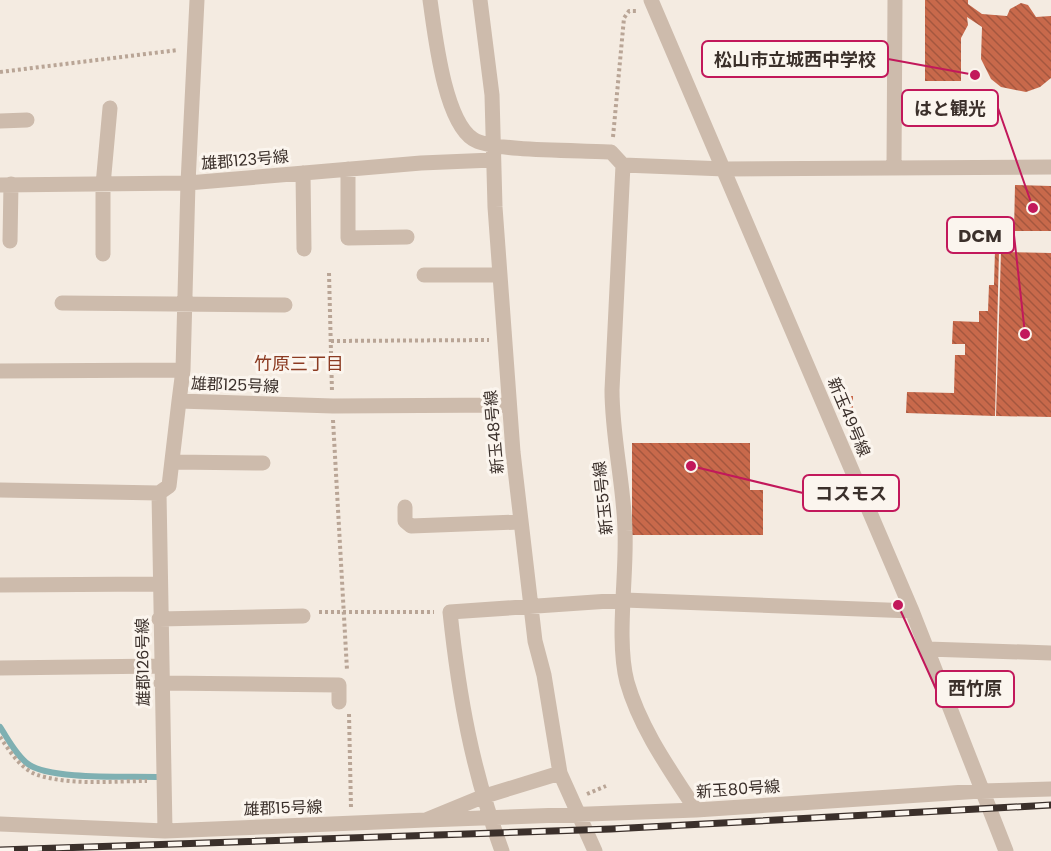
<svg xmlns="http://www.w3.org/2000/svg" width="1051" height="851" font-family="Poppins,'Noto Sans JP',sans-serif">
	<style>
		.lines { fill: none; stroke-linecap: round; stroke-linejoin: round }
		.stream { stroke: #7fb0b2; stroke-width: 6 }
		.building { fill: url(#building-back-hatch) }
		.path { stroke: #b9a596; stroke-width: 4; stroke-dasharray: 3 3; stroke-linecap: butt }
		.minor { stroke: #cdbbac; stroke-width: 15 }
		.rail-casing { stroke: #3b302b; stroke-width: 7 }
		.rail { stroke: #fbf5ee; stroke-width: 4.5; stroke-dasharray: 14; stroke-linecap: butt }
		.labels { text-anchor: middle; dominant-baseline: central; stroke-width: 6; stroke-linejoin: round; paint-order: stroke }
		.street-label { font-size: 16px; fill: #3b302b; stroke: #fbf5ee }
		.neighbourhood-label { font-size: 18px; fill: #8c3b22; stroke: #fbf5ee }
		.leader { fill: none; stroke: #c2185b; stroke-width: 2 }
		.callout-dot { fill: #c2185b; stroke: #fbf5ee; stroke-width: 2 }
		.callout { fill: #fbf5ee; stroke: #c2185b; stroke-width: 2 }
		.callout-label { font-size: 18px; text-anchor: middle; font-weight: bold; fill: #3b302b }
	</style>
	<defs>
		<pattern id="building-back-hatch" width="6" height="6" patternUnits="userSpaceOnUse" patternTransform="scale(1.5)"><rect width="6" height="6" fill="#c8694b"/><path d="M-1 5l2 2M0 0l6 6M5-1l2 2" fill="none" stroke="#a4573f"/></pattern>
	</defs>
	<rect width="100%" height="100%" fill="#f4ebe1"/>
	<g class="lines">
		<path class="stream" d="M0,727C8,739 16,755 28,764C50,780 127,776 157,777"/>
	</g>
	<path class="building" d="M925,0H968V4L982,14L1007,16L1010,9L1021,3L1028,5L1036,17L1051,16V78L1040,87L1026,92L1001,87L991,79L981,59L982,27L967,17L968,25L961,38V81H925Z
		M1015,185L1051,186V231H1014Z
		M995,250L999,251L995,416L906,413L907,392L954,393L955,355H965V344H952L953,321L979,322V311H988L989,285H994Z
		M1001,252L1051,253V417L996,416Z
		M845,396H853V411H845Z
		M632,443H750V490H763V535H632Z"/>
	<g class="lines">
		<path class="path" d="M0,72L178,50
			M613,137L624,18L629,11H637
			M329,273L332,392
			M331,341L489,340
			M333,420L347,670
			M319,612H434
			M349,714L351,808
			M0,737C9,750 19,767 35,774C68,786 112,781 147,781
			M587,794L606,786"/>
		<path class="minor" d="M430,0C435,34 444,120 473,139C492,152 583,150 611,152L623,165L725,169L1051,167
			M480,0L492,95L495,207L513,452L535,641L544,675L560,773L595,851
			M651,0L912,611L1006,851
			M0,121L27,120
			M623,165L612,390C612,438 624,484 625,531C627,575 616,640 627,682C640,728 670,770 696,810
			M894,166L895,0
			M348,169V238L407,237
			M303,173L304,249
			M0,185L188,183L421,163L493,160
			M10,241L11,184
			M103,254V185L110,108
			M424,275H500
			M62,303L285,305
			M0,371L183,370
			M179,401L183,370L188,183L197,0
			M173,462L263,463
			M0,490L159,493L169,486L179,401L333,406L509,405
			M159,493L165,831
			M405,507V521L411,526L520,522
			M0,585L158,584
			M159,619L303,616
			M927,649L1051,653
			M0,668L161,666
			M161,683L339,685V702
			M426,820L696,810L981,791L1051,789
			M0,824L165,831L426,820L482,797L560,773
			M502,851C472,770 459,697 450,612L624,600L912,611"/>
		<defs>
			<path id="rail" d="M0,850L611,829L1051,805"/>
		</defs>
		<use href="#rail" class="rail-casing"/>
		<use href="#rail" class="rail"/>
	</g>
	<g class="labels">
		<g class="street-label">
			<text transform="translate(245 160) rotate(-5)">雄郡123号線</text>
			<text transform="translate(235 385) rotate(2)">雄郡125号線</text>
			<text transform="translate(849 417) rotate(67)">新玉49号線</text>
			<text transform="translate(494 432) rotate(-95)">新玉48号線</text>
			<text transform="translate(603 498) rotate(-96)">新玉5号線</text>
			<text transform="translate(143 662) rotate(-91)">雄郡126号線</text>
			<text transform="translate(738 789) rotate(-4)">新玉80号線</text>
			<text transform="translate(283 808) rotate(-2)">雄郡15号線</text>
		</g>
		<g class="neighbourhood-label">
			<text x="299" y="363">竹原三丁目</text>
		</g>
	</g>
	<path class="leader" d="M975 75L888 59M1033 208L998 108M1025 334L1014 235M691 466L803 493M898 605L936 689"/>
	<g class="callout-dot">
		<circle cx="975" cy="75" r="6"/>
		<circle cx="1033" cy="208" r="6"/>
		<circle cx="1025" cy="334" r="6"/>
		<circle cx="691" cy="466" r="6"/>
		<circle cx="898" cy="605" r="6"/>
	</g>
	<g class="callout">
		<rect x="702" y="41" width="186" height="36" rx="6"/>
		<rect x="902" y="90" width="96" height="36" rx="6"/>
		<rect x="947" y="217" width="67" height="36" rx="6"/>
		<rect x="803" y="475" width="96" height="36" rx="6"/>
		<rect x="936" y="671" width="78" height="36" rx="6"/>
	</g>
	<g class="callout-label">
		<text x="795" y="66">松山市立城西中学校</text>
		<text x="950" y="115">はと観光</text>
		<text x="980" y="242">DCM</text>
		<text x="851" y="500">コスモス</text>
		<text x="975" y="695">西竹原</text>
	</g>
</svg>
